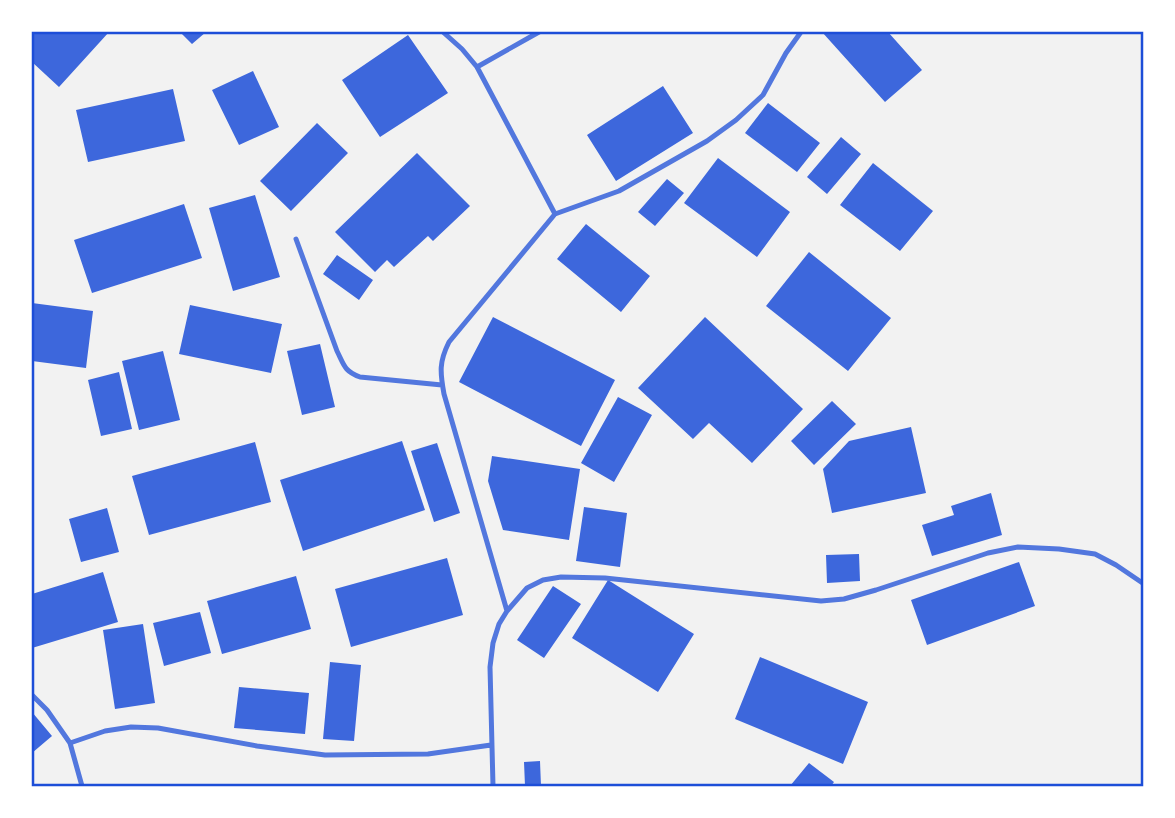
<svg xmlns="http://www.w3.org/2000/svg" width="1175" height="818" font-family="'DM Sans',sans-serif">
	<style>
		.building { fill: #3d67dc }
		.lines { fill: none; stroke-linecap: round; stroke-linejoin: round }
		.service { stroke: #5277de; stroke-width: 5 }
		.neatline { fill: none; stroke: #1d4ed8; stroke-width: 2.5 }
	</style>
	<rect width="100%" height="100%" fill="#f2f2f2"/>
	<path class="building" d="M32,32H109L59,87L32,62Z
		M180,32H206L192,44Z
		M822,32H888L922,70L885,102Z
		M408,35L448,93L380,137L342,80Z
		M253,71L279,127L239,145L212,90Z
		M663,86L693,133L616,181L587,135Z
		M173,89L185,141L88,162L76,110Z
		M768,103L820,143L797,172L745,133Z
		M317,123L348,153L291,211L260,181Z
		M841,137L861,154L827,194L807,177Z
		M417,153L470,206L433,241L428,236L394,267L387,260L375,272L335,232Z
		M718,158L790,212L757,257L684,203Z
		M873,163L933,211L900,251L840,205Z
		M667,179L684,193L655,226L638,212Z
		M255,195L280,277L233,291L209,208Z
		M184,204L202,258L92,293L74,240Z
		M586,224L650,276L621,312L557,259Z
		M809,252L891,318L848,371L766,306Z
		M337,255L373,280L359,300L323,274Z
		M32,303L93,311L86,368L32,361Z
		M190,305L282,324L271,373L179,354Z
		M493,317L615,380L581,446L459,382Z
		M705,317L803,409L752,463L709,423L693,439L638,388Z
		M320,344L335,407L302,415L287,351Z
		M163,351L180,420L139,430L122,361Z
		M119,372L132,429L101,436L88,380Z
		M618,397L652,415L614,482L581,463Z
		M832,401L856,424L814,465L791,441Z
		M911,427L926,493L832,513L823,469L849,441Z
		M402,441L425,510L303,551L280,480Z
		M255,442L271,502L149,535L132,476Z
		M437,443L460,513L434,522L411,451Z
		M492,456L580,469L569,540L503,530L488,481Z
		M991,493L1002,535L932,556L922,525L954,515L951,506Z
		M584,507L627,513L620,567L576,561Z
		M107,508L119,552L81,562L69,519Z
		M859,554L860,581L827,583L826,555Z
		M447,558L463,615L351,647L335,589Z
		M1019,562L1035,606L927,645L911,600Z
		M103,572L118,622L32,648V594Z
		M296,576L311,629L222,654L207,601Z
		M608,580L694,634L658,692L572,638Z
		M553,586L581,604L544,658L517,640Z
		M200,612L211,653L164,666L153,623Z
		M143,624L155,703L115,709L103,630Z
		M760,657L868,702L843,764L735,719Z
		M330,662L361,665L354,741L323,739Z
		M239,687L309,693L305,734L234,728Z
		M32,712L52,736L32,753Z
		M540,761L541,786H525L524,762Z
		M809,763L834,782L831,786H790Z"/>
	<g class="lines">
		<path class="service" d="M443,32L462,49L477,67L555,214
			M477,67L539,32
			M296,239L337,351C344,365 344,371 360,377L442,385
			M507,611L444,394C440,372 439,362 449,342L555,214L619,191L707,141L736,120L763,95L786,53L801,32
			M32,695L47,710L70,743L82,786
			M70,743L105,731L131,727L158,728L257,746L325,755L428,754L491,745
			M493,786L490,667L493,643L499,624L507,611L527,588L543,580L561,577L605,578L821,601L844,599L876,590L988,553L1018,547L1059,549L1095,554L1116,565L1144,584"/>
	</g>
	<rect width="1175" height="818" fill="none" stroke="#ffffff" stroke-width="66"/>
	<rect x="33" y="33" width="1109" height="752" class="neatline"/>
</svg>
